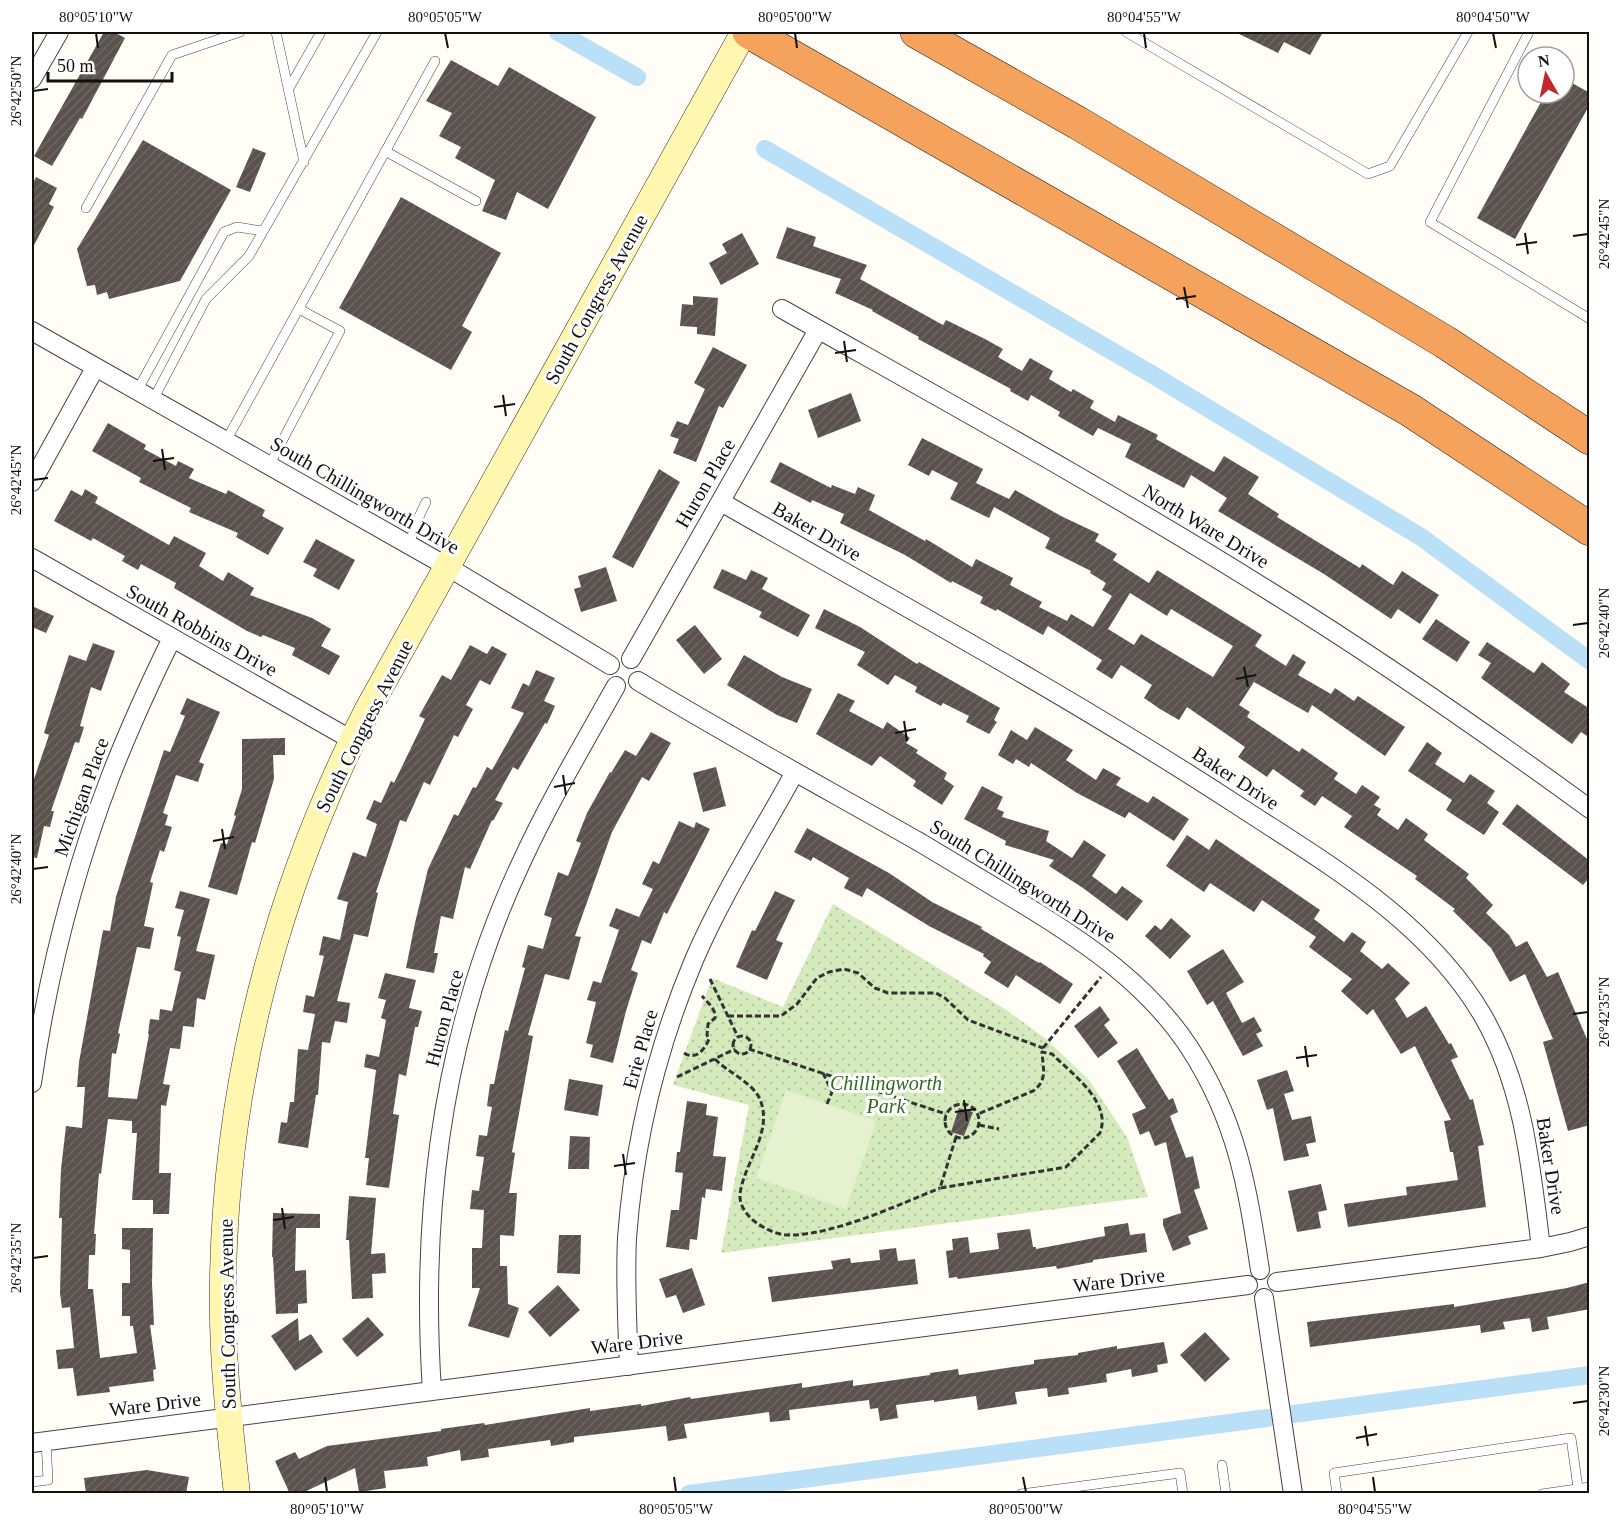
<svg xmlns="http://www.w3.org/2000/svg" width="1621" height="1525" font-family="'Times New Roman',serif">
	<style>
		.park { fill: url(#park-dots) }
		.pitch { fill: #e6f2cf }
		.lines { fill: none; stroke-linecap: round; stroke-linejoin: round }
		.canal { stroke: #b9e0f7; stroke-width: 18 }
		.building { fill: url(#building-hatch); fill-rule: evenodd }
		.lane-casing { stroke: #444; stroke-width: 10 }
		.street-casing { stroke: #444; stroke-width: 20 }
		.secondary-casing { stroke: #333; stroke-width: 27 }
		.highway-casing { stroke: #222; stroke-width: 34 }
		.path { stroke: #333; stroke-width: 3; stroke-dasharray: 6 3; stroke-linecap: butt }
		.lane { stroke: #fff; stroke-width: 9 }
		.street { stroke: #fff; stroke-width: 18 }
		.secondary { stroke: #fff6b0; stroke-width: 26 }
		.highway { stroke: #f5a25d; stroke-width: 33 }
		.ticks { fill: none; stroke: #111; stroke-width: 2 }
		.labels { text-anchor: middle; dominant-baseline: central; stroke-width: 6; stroke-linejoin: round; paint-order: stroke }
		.street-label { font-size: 20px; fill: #111; stroke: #fff }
		.park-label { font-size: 20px; font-style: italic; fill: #2f6b1f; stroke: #fff }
		.neatline { fill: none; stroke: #111; stroke-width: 2 }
		.ticks-label { font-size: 15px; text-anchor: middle; fill: #111 }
	</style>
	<defs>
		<pattern id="park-dots" width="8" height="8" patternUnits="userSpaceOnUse" patternTransform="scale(1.5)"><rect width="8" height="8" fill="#d5ebbd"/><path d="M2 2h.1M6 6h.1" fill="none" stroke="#b6c8a1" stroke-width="1.8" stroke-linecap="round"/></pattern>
		<pattern id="building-hatch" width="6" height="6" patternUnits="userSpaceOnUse" patternTransform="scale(1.5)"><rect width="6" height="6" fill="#5a524d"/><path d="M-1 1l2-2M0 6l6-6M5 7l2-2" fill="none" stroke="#6d6662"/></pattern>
	</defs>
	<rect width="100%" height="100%" fill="#fffdf5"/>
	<path class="park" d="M833,904L1005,1009L1046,1039L1089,1080L1127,1137L1148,1197L721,1253L749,1105L673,1085L712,978L783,1007Z"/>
	<path class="pitch" d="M786,1090L876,1121L846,1209L756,1178Z"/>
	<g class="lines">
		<path class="canal" d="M558,32L637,77
			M765,149L1153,375L1421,537L1590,661
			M1293,1414L1590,1375
			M689,1494L1267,1418"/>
	</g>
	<path class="building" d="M104,32H114L125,38L82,119L80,118L52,166L34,156Z
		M1235,32H1323L1310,55L1284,42L1278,53Z
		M451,60L498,86L509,67L596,117L548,209L517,192L506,220L482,211L495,180L455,158L461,147L439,136L452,113L426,101Z
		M1564,82L1571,86L1572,83L1590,93V104L1515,239L1477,218L1546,93H1564Z
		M143,140L231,190L180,281L109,299L107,292L97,295L95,285L87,286L77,249Z
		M253,148L266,153L250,192L236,187Z
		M36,177L57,188L49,204L54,207L32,249V185Z
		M401,197L501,253L462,326L472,332L451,370L339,308Z
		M787,227L816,237L813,246L867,265L860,279L943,325L946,320L985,339L1003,349L998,357L1022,371L1030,358L1053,371L1049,379L1071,392L1073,389L1094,401L1090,408L1115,422L1118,415L1158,435L1156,439L1214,472L1224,456L1259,477L1248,494L1279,514L1277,517L1360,568L1362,564L1393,585L1402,571L1439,595L1420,624L1398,609L1391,619L1324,574L1218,511L1227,498L1191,475L1184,488L1125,457L1131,444L1098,428L1093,436L1058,416L1060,412L1031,395L1028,401L1010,391L1011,389L918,339L919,337L872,311L873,310L835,293L841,279L776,258Z
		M742,233L759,264L721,285L709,263L727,253L722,244Z
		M693,296L718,298L715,336L697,334V327L680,326L682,304L693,305Z
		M713,347L747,365L723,408L719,406L696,462L673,453L679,439L670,436L677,421L688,425L705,389L694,383Z
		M851,393L861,421L818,438L808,410Z
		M108,423L146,445L144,449L176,466L178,461L194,469L189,478L226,494L228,490L265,510L262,516L284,528L268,555L236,537L238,533L189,512L191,508L139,482L141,478L92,451Z
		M922,438L983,469L976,483L1009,499L1015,490L1061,516L1099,534L1095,541L1117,554L1113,560L1149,583L1157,570L1262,635L1255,646L1286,666L1293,654L1306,662L1298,675L1331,694L1335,688L1354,701L1358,696L1405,727L1385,756L1312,705L1308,713L1254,682L1239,705L1250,712L1247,717L1299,752L1302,748L1338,773L1334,779L1356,794L1362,785L1380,797L1374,805L1381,809L1377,815L1398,830L1406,818L1428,834L1424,840L1469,874L1466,878L1493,905L1486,913L1509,935L1516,947L1527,941L1547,977L1558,972L1590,1046V1125L1568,1131L1543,1042L1553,1039L1525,974L1510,982L1491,948L1453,911L1455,909L1415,879L1417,876L1344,827L1352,816L1322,796L1315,806L1300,796L1304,791L1273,769L1267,777L1238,757L1245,747L1187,707L1179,720L1160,709L1144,698L1152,685L1121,665L1112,679L1096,669L1102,660L1048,626L1043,635L997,609L996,611L980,603L983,597L952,581L951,583L905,555L840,523L844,514L812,500L811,503L770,482L780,462L831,488L832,485L855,494L858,487L875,495L869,510L925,541L926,539L972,567L976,559L1013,578L1010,585L1042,602L1039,607L1067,621L1071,614L1093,627L1112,596L1102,590L1106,583L1090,573L1091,571L1045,548L1050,538L994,507L989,518L950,499L958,483L932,470L929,476L908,465ZM1130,593L1167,616L1171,609L1233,646L1213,677L1141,634L1134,645L1108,629Z
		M659,469L680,482L633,568L612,557Z
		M85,489L98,497L95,503L169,545L174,536L206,553L199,566L223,581L228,572L254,588L250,595L312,618L331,629L321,646L340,656L329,675L292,655L295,648L263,635L261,637L247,631L174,588L176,583L141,564L138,570L122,561L125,556L93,538L91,541L54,521L71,490L82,496Z
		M316,539L355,560L339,590L313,576L317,569L303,562Z
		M606,567L617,601L581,612L574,589L581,587L578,576Z
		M722,569L746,580L751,570L768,578L762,589L810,615L798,637L759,617L762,612L713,588Z
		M32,606L54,616L46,633L32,627Z
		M824,609L860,627L917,664L919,662L1000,708L994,720L997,722L989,734L966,722L969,716L943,703L941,706L915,692L917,687L895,675L888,685L857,665L865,652L815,628Z
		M1436,619L1470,642L1457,662L1422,639Z
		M695,625L722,659L704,674L676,640Z
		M1487,642L1534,673L1542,662L1570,684L1564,692L1590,709V738L1581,732L1572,744L1481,678L1491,663L1478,655Z
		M93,643L115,651L101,691L91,687L80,726L84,727L79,743L75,742L51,811H54L50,827L44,826L37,858L32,857V785L49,735L44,733L50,713L69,655L86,661Z
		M470,645L487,654L492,646L507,654L490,685L480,680L466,705L473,709L458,737L454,735L430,785L424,782L406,822L400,820L376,892L378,893L368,937L354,934L337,1001L350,1003L347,1023L335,1021L330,1043L322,1042L318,1095H316L308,1148L278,1143L281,1122L287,1123L290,1102H294L298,1049L308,1050L315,1014L303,1012L306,995L314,997L324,956L319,955L323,936L340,940L348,902L337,899L353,852L366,857L377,824L366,819L374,800L381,803L391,781L394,783L425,719L419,716L442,675L451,680Z
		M744,655L782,677L812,689L797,723L777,715L727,685Z
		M536,670L555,678L544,701L555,706L547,724L545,723L518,770L513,767L495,800L503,803L493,821L492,820L470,869L465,867L453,919L441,916L434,953H438L434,973L406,968L415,923L428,869L454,814L458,816L473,787L476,788L487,767L492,770L524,713L511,708L523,683L529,686Z
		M838,693L855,701L849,711L883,729L887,722L910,738L906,743L918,750L916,753L947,773L944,779L954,786L942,805L913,786L916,781L880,756L872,766L816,734Z
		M187,698L220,712L199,762L204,764L198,782L176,775L163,813L168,815L165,825L172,827L164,852L160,850L150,882L153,883L144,926L154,928L150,949L137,947L118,1033L120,1034L116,1054L112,1053L108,1097L137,1099L149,1034H148L150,1019L159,1020L160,1009L172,1011L181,972L174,970L181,937L177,936L184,910L175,908L180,891L210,899L196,951L215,955L205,1000L197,998L194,1027L183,1026L180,1049L170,1048L163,1084L170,1085L166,1106L161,1105L159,1173H171L169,1214H153V1200H132L137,1133H132V1121L108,1119L101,1174L99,1173L94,1234H96L95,1255H89L88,1289H93L100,1358L137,1353L133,1326H130V1316H122V1283H130V1250L122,1249V1228H153L152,1283L154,1325H150L156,1369L153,1370L154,1381L109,1387L110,1392L77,1396L73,1368L58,1369L56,1350L74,1348L70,1307L62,1308L60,1293L62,1218H59L61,1169L66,1126L82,1128L85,1087H77L79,1062L103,930L110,931L116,897L129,855L164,750L170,752L185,716L180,714Z
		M1035,727L1073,750L1066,760L1096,780L1103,768L1121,778L1116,785L1148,803L1153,796L1189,819L1174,841L1129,812L1125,818L1077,793L1031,763L1029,767L1016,759L1013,764L998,755L1011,730L1027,740Z
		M651,732L671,743L649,781L642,777L612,832L575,936L581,937L569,980L545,974L528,1035L533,1036L512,1152L515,1153L509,1193H517L514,1236L500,1235V1266H507L508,1304L519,1308L509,1338L468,1326L480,1288H472V1248H482L484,1210L470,1209L472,1190L479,1191L484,1157L476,1156L479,1135L487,1136L492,1107L487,1106L490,1084H494L505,1030L508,1031L525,968L522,967L528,945L543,949L552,918L544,915L558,872L568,876L581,843L576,841L587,813L610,772L611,773L625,750L636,756Z
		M285,738V755H273L274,779L255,843L252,842L237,895L208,887L221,843L227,844L236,816L234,815L242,789V739Z
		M1427,742L1442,753L1435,764L1464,783L1470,774L1495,791L1487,803L1499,812L1484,835L1446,810L1452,800L1408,771Z
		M716,767L726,806L703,812L693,773Z
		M982,786L1003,797L997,809L1004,812L1002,817L1049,831L1046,841L1072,858L1084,840L1106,855L1092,876L1116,894L1122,886L1143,901L1127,921L1083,888L1049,866L1054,860L1005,845L1006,841L964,819Z
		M1517,804L1590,861V877L1583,885L1502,824Z
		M679,821L694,828L696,822L710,829L667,914L664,912L651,944L642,940L631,970L638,973L626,1011L613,1063L590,1057L593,1045L586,1043L596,1002L587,1000L593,981L601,983L619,930L609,926L616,908L639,917L653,889L642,884L653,861L659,864Z
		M807,828L889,873L932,902L982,927L981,929L1039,963L1040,962L1073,984L1060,1004L1016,975L1008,988L984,973L991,962L983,956L984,954L929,926L867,888L862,897L844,888L849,878L813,857L811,861L794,852Z
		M1187,835L1209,850L1216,839L1320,910L1314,919L1344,942L1352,932L1366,942L1360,951L1382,969L1388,963L1410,983L1395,999L1407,1018L1426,1006L1449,1044L1451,1043L1458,1057L1451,1060L1470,1100L1473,1099L1484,1145L1478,1146L1486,1207L1348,1227L1344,1204L1407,1195L1406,1187L1458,1180L1453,1152H1450L1444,1121L1451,1120L1415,1046L1401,1054L1373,1009L1367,1015L1341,991L1352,979L1309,947L1316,937L1262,900L1254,912L1210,883L1204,892L1166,866Z
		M775,891L795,900L776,940L783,943L767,980L736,967L752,930L755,931Z
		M1171,918L1191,936L1170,959L1145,936L1155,925L1161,930Z
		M1223,949L1244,982L1226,993L1242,1023L1254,1017L1262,1031L1256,1034L1263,1046L1243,1056L1213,1001L1207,1005L1187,971Z
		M385,973L416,980L409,1008L422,1011L418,1027H415L406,1076L399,1074L393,1114L399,1115L389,1188L366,1185L369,1158H365L376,1070L364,1067L366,1054L379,1057L386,1020L381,1018L386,1000L378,998Z
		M1100,1006L1110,1020L1104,1025L1118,1043L1098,1058L1074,1026Z
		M1137,1048L1169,1100L1173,1098L1178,1112L1170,1116L1186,1158L1193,1156L1200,1188L1194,1190L1208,1229L1188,1236L1191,1244L1173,1251L1163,1225V1219L1181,1213L1166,1142L1155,1146L1149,1131L1140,1135L1132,1114L1146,1108L1117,1061Z
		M1287,1070L1294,1091L1284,1094L1292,1120L1311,1116L1316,1142L1306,1144L1309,1156L1284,1161L1273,1108L1267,1110L1257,1080Z
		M569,1079L603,1085L598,1116L564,1110Z
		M687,1101L707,1104L706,1115L718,1117L713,1156L726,1157L722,1191L706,1189L705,1198L702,1197L697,1240L690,1239L689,1250L666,1247L671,1210H679L683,1173L675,1172L677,1152H680Z
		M959,1108L973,1112L964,1136L951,1132Z
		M570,1136L590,1137L589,1169H568Z
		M1321,1184L1327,1210L1318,1212L1321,1228L1297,1232L1288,1191Z
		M349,1196L376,1198L371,1254L385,1253L386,1273L372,1274L373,1298L352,1299L349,1240H346Z
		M273,1213L320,1214V1228H296L295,1271L306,1270L307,1303L298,1304V1313L276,1314L273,1257H272Z
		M1128,1223L1130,1235L1145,1233L1147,1252L1093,1260V1262L1057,1269L1056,1266L958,1279L957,1277L949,1278L946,1251L953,1250L952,1239L968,1237L970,1253L999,1249L997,1233L1030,1229L1033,1247H1036V1249L1105,1236L1104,1227Z
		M559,1235H581L580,1274L557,1273Z
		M896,1248L898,1261L915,1259L918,1284L772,1302L768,1277L833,1269L831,1261L850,1258L851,1263L880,1260L879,1250Z
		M692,1268L705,1305L683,1313L676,1295L666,1298L659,1279Z
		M1590,1282V1309L1547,1317L1549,1329L1532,1332L1530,1318L1503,1322L1505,1329L1481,1333L1480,1325L1310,1347L1307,1322L1454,1304V1307L1567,1288Z
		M558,1285L580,1310L550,1337L528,1312Z
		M368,1317L384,1335L357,1357L342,1339Z
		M298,1318L299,1341L311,1334L323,1352L295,1371L271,1336Z
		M1205,1332L1230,1359L1205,1382L1180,1355Z
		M1164,1342L1168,1363L1157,1365L1158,1372L1132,1377L1131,1369L1106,1374L1107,1382L1068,1388L1069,1394L1048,1397L1047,1388L1015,1392L1017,1404L978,1410L976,1396L934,1402V1400L896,1405L898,1418L880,1421L878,1408L870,1409L869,1400L789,1410L790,1420L770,1422L769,1412L684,1424L687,1438L668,1441L666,1426L574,1437V1442L551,1446L550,1440L488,1449L489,1457L461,1461L460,1450L427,1457L428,1466L384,1471L386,1488L359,1492L355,1468L300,1494H290L275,1461L295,1452L299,1459L327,1446L441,1431V1429L484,1423L485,1425L590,1408V1411L641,1404V1406L690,1397L691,1399L802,1383V1388L853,1380V1386L930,1375V1373L958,1369L959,1375L1034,1364V1360L1078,1355V1353L1117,1346V1349Z
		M147,1470L189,1477L186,1494H86L84,1478Z"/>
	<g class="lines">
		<defs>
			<path id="lane" d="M276,32L304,162
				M1126,32L1368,174L1390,166L1468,32
				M1529,32L1430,222L1590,319
				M288,90L321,32
				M385,151L476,201
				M86,208L172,55L240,32
				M137,391L224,232L237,227L262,231
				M153,400L206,299L249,256L377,32
				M226,441L435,61
				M269,466L340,331L299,309
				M409,545L416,523L426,502
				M1222,1465L1226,1494
				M32,1482L48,1480L46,1441
				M1021,1494L1180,1473L1183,1494
				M1337,1494L1334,1473L1571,1438L1578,1488
				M1542,1494L1590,1487"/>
			<path id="street" d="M32,79L59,32
				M782,309C947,402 1113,493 1274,594C1382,661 1487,734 1590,809
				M32,331L448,567L610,665
				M32,482L95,368
				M721,502C894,601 1070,696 1237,805C1327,864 1427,920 1483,1016C1524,1087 1531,1168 1541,1248
				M32,558L352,740
				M631,659L818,330
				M638,681C731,737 826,789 921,843C956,864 991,885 1026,906C1088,944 1148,985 1189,1047C1237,1121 1247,1185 1260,1270
				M32,1083C47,978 73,874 111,775C129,729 150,683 172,638
				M1277,1282L1541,1248L1570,1242L1590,1236
				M1264,1298L1293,1494
				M629,1366C627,1323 625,1281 627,1238C634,1143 657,1048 694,960C722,895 761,834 795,772
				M432,1391C420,1210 443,1029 521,863C549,802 583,745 616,686
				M32,1443L1248,1285"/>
			<path id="secondary" d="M237,1494C229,1421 221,1349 223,1276C227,1075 277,887 368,709L744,32"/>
			<path id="highway" d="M749,32L1410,410L1590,529
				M917,32L1078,123L1445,342L1590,438"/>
		</defs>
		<use href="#lane" class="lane-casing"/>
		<use href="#street" class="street-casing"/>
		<use href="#secondary" class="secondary-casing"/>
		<use href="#highway" class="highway-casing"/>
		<path class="path" d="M710,979L738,1037
			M728,1016H781L797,1004L817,978L829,972L844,969L858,973L875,988L888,993H936L945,998L968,1020L1043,1048
			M733 1045a9 9 0 1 1 18 0a9 9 0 1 1-18 0Z
			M1043,1048L1101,977
			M749,1049L946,1114
			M684,1053C696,1061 705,1049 709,1039L707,1035L708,1024L715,1018C716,1009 708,1003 702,996
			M715,1059C728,1073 755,1083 761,1102C772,1134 744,1163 740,1194C739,1205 746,1214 754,1221C765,1229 778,1236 792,1235C836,1234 898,1205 940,1188
			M823,1073L832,1092
			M677,1077L735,1049
			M945 1121a17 17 0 1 1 34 0a17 17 0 1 1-34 0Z
			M827,1104L832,1092L849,1082
			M979,1125L999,1129
			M956,1137L940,1188L1066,1167L1100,1133C1112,1102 1072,1074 1052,1054L1042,1052C1043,1069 1048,1080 1033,1091L978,1114"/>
		<use href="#lane" class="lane"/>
		<use href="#street" class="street"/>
		<use href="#secondary" class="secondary"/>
		<use href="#highway" class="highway"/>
	</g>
	<path class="ticks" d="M96,33L98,48M445,33L448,48M795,33L797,48M1144,33L1146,48M1493,33L1496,48M33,91L48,89M1525,233L1528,254M1573,236L1588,234M1516,245L1537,242M1184,287L1188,308M1176,299L1196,296M844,341L847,362M835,353L856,350M503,395L506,416M494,407L515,404M162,449L165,470M153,461L174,458M33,480L48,478M1573,625L1588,623M1244,667L1248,687M1236,679L1256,675M904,721L907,741M895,733L916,729M563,775L566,795M554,787L575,783M222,829L225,849M213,841L234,837M33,869L48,867M1573,1014L1588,1012M1305,1046L1308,1067M1296,1058L1317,1055M964,1100L967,1121M955,1112L976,1109M623,1154L626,1175M614,1166L635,1163M282,1208L285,1229M273,1220L294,1217M33,1258L48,1256M1573,1403L1588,1401M1365,1426L1368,1446M1356,1438L1377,1434M325,1477L327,1492M674,1477L676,1492M1023,1477L1026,1492M1373,1477L1375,1492"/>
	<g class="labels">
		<g class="street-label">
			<text transform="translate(596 299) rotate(-61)">South Congress Avenue</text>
			<text transform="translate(705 483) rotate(-60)">Huron Place</text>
			<text transform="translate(365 495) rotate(30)">South Chillingworth Drive</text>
			<text transform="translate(1206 526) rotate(31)">North Ware Drive</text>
			<text transform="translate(817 531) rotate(30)">Baker Drive</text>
			<text transform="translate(202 630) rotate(29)">South Robbins Drive</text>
			<text transform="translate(364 726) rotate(-63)">South Congress Avenue</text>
			<text transform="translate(1236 778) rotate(33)">Baker Drive</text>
			<text transform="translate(81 797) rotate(-70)">Michigan Place</text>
			<text transform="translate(1023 881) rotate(32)">South Chillingworth Drive</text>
			<text transform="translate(444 1018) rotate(-75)">Huron Place</text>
			<text transform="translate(640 1049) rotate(-74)">Erie Place</text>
			<text transform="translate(1551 1166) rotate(81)">Baker Drive</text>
			<text transform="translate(1119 1280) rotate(-7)">Ware Drive</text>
			<text transform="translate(227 1314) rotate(-91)">South Congress Avenue</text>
			<text transform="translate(637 1342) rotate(-7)">Ware Drive</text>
			<text transform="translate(155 1404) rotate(-7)">Ware Drive</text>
		</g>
		<g class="park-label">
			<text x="886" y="1083">Chillingworth<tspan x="886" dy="23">Park</tspan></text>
		</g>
	</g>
	<rect width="1621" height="1525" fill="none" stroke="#ffffff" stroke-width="66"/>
	<g transform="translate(1546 75) rotate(351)"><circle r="28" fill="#ffffff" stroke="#a0a0a0" stroke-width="1.5"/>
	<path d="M0-4.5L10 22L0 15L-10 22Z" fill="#c4262e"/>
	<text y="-9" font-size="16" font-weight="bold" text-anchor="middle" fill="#111111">N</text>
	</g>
	<path d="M48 72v9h124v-9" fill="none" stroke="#111111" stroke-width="3"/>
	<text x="57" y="72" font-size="18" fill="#111111" stroke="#ffffff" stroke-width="4.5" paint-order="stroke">50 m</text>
	<rect x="33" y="33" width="1555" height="1459" class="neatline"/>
	<g class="ticks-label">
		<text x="96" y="22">80°05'10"W</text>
		<text x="445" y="22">80°05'05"W</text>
		<text x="795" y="22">80°05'00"W</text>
		<text x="1144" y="22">80°04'55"W</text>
		<text x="1493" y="22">80°04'50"W</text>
		<text transform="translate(16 91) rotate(-90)" y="5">26°42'50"N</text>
		<text transform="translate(1604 234) rotate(-90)" y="5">26°42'45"N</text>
		<text transform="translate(16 480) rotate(-90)" y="5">26°42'45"N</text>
		<text transform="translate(1604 623) rotate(-90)" y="5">26°42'40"N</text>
		<text transform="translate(16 869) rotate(-90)" y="5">26°42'40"N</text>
		<text transform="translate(1604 1012) rotate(-90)" y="5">26°42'35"N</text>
		<text transform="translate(16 1258) rotate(-90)" y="5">26°42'35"N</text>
		<text transform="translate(1604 1401) rotate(-90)" y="5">26°42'30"N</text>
		<text x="327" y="1514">80°05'10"W</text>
		<text x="676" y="1514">80°05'05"W</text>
		<text x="1026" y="1514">80°05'00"W</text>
		<text x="1375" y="1514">80°04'55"W</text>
	</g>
</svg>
